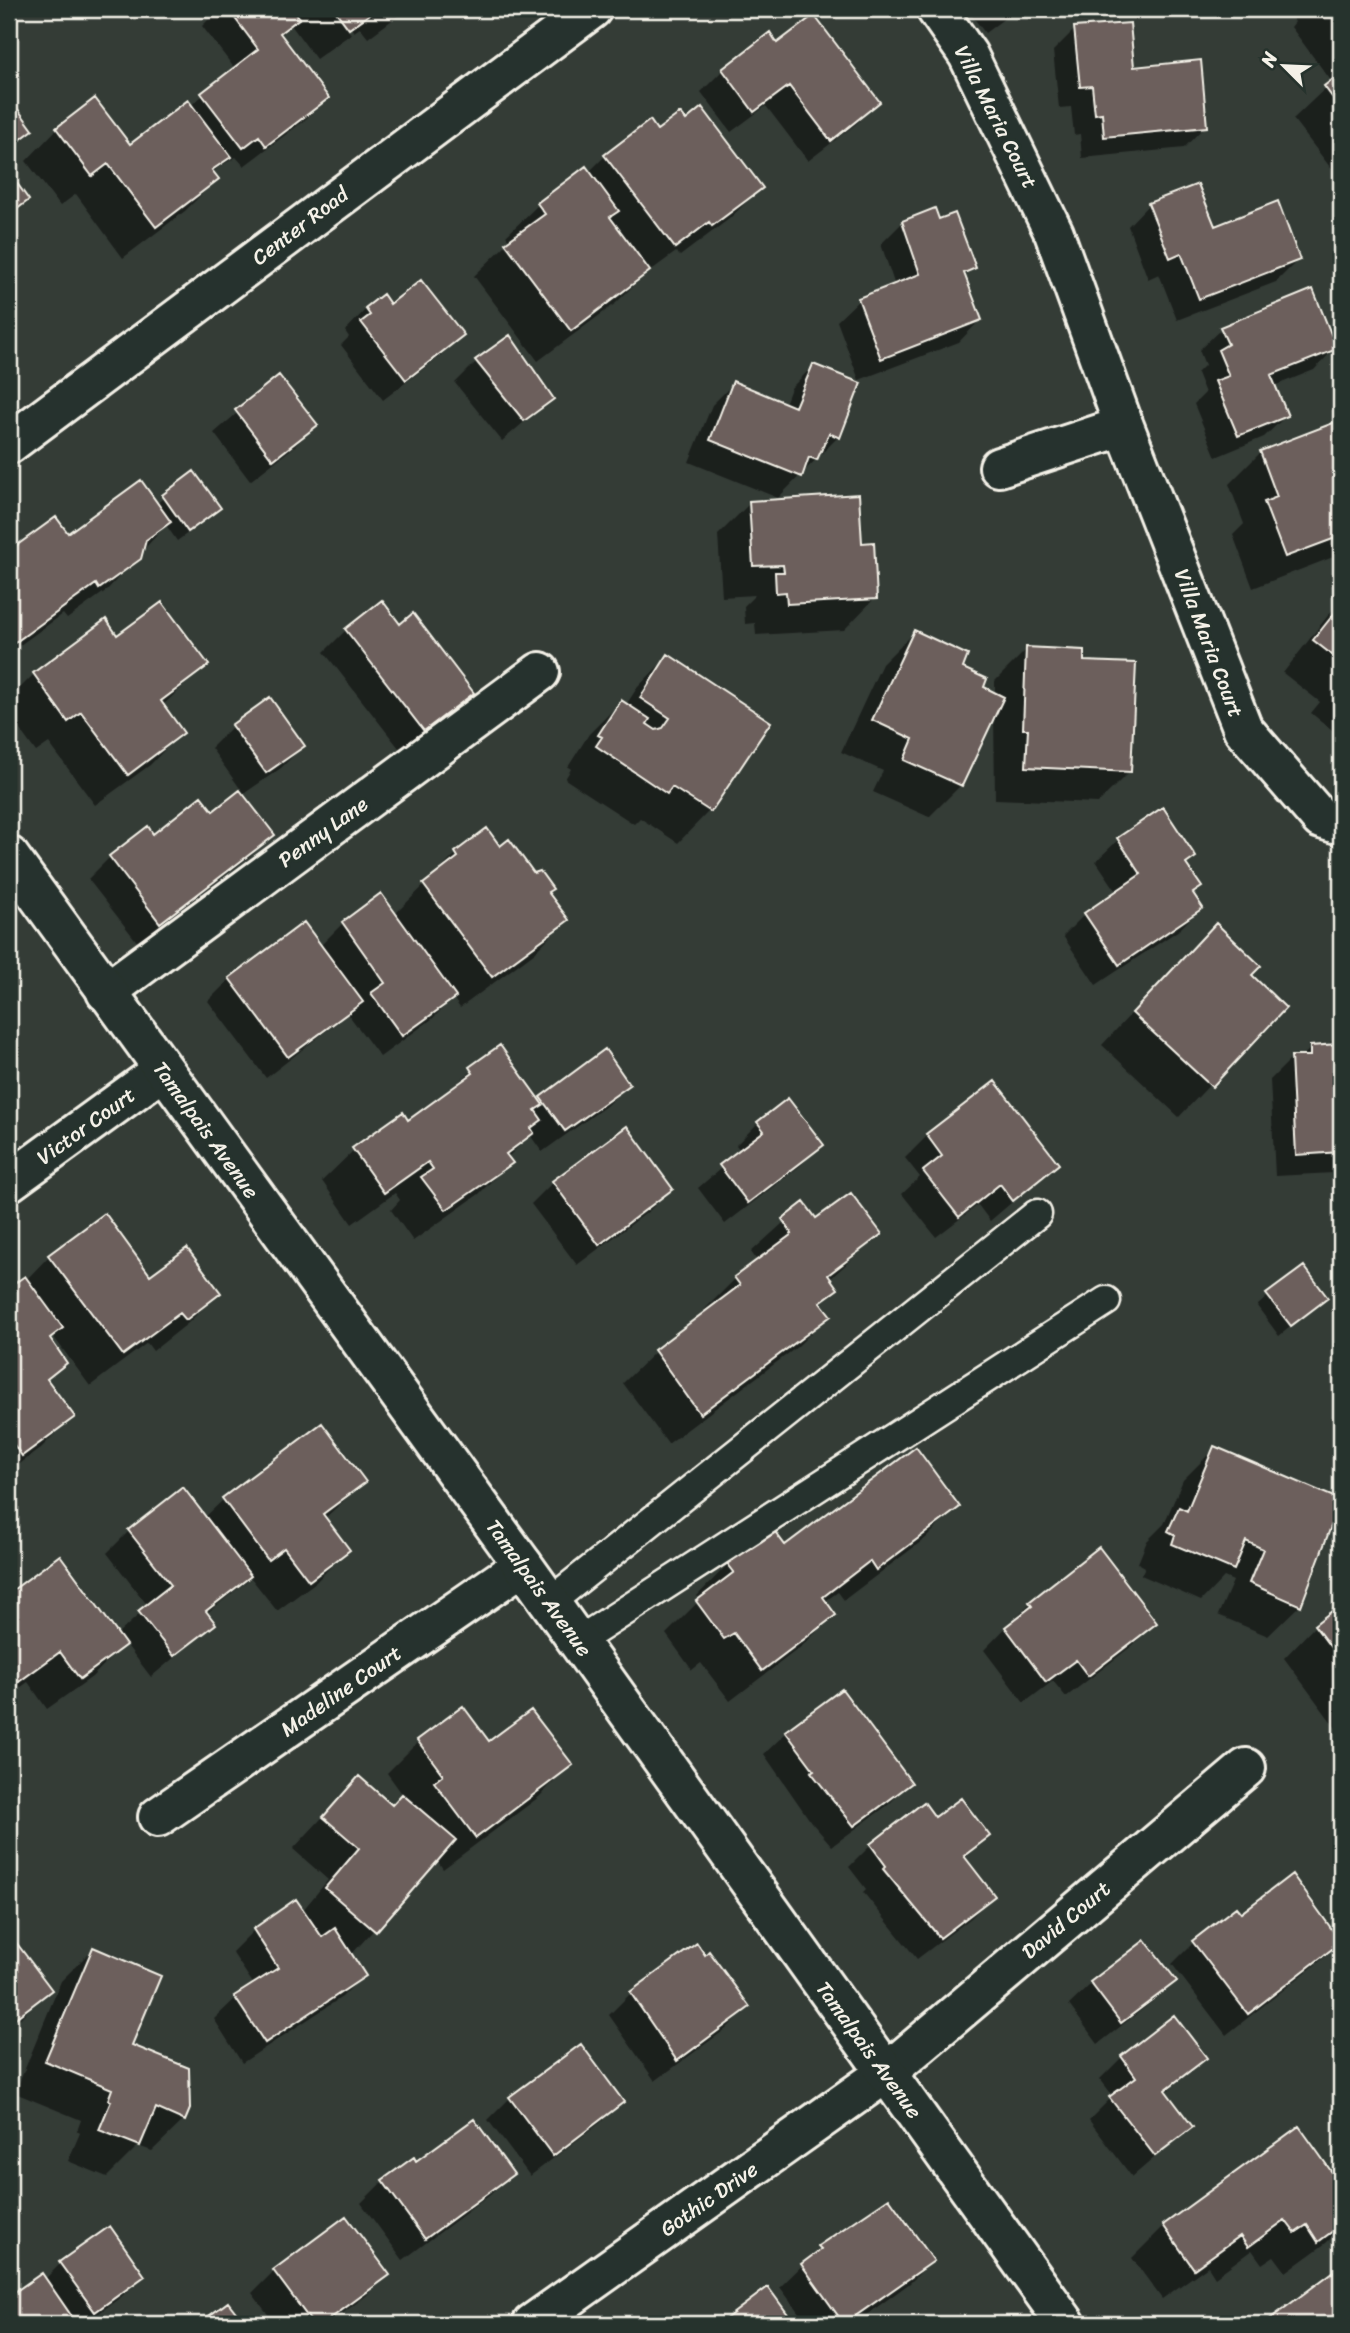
<svg xmlns="http://www.w3.org/2000/svg" width="1350" height="2333" font-family="Sriracha,sans-serif">
	<style>
		.shadow { fill: #0007 }
		.building { fill: #6c5f5b; stroke: #f4f1e8; stroke-width: 2 }
		.lines { fill: none; stroke-linecap: round; stroke-linejoin: round }
		.lane-casing { stroke: #f4f1e8; stroke-width: 33 }
		.street-casing { stroke: #f4f1e8; stroke-width: 44 }
		.secondary-casing { stroke: #f4f1e8; stroke-width: 44 }
		.lane { stroke: #26332d; stroke-width: 28 }
		.street { stroke: #26332d; stroke-width: 38 }
		.secondary { stroke: #26332d; stroke-width: 38 }
		.labels { text-anchor: middle; dominant-baseline: central; stroke-width: 6; stroke-linejoin: round; paint-order: stroke }
		.street-label { font-size: 21px; fill: #f4f1e8; stroke: #26332d }
	</style>
	<rect width="100%" height="100%" fill="#343c36"/>
	<filter id="ink" filterUnits="userSpaceOnUse"><feTurbulence type="fractalNoise" baseFrequency=".0143" numOctaves="2"/><feDisplacementMap in="SourceGraphic" scale="14" xChannelSelector="R" yChannelSelector="G"/><feConvolveMatrix kernelMatrix="1 2 1 2 8 2 1 2 1" color-interpolation-filters="sRGB"/></filter>
	<g filter="url(#ink)">
		<path class="shadow" d="M219,9H332L351,34L316,59L291,25L280,36L326,98L305,120L244,166L236,157L219,167L212,173L217,179L185,211L123,258L76,194L60,206L26,161L57,129L130,147L190,106L235,69L202,26Z
			M336,9H407L368,38L360,28L354,32Z
			M967,9H1017L985,33Z
			M1285,9H1341V172L1337,176L1293,119L1332,82L1291,27L1295,22Z
			M1075,29L1132,69L1205,126L1184,148L1082,158L1080,134L1074,135L1071,107L1059,108L1053,51Z
			M769,35L777,45L878,102L856,124L808,161L766,106L731,132L701,92L723,70Z
			M9,100L30,130L9,151Z
			M657,132L761,188L729,219L680,256L676,252L642,277L616,303L538,361L474,276L510,241L506,236L538,205L588,173L605,156Z
			M1149,204L1214,228L1298,260L1276,282L1177,320L1159,274L1148,279L1128,226Z
			M938,221L974,267L964,277L980,320L959,342L859,380L837,321L859,300L895,286L881,244L903,222Z
			M390,306L462,335L440,356L383,400L341,345L349,337L345,331L366,309Z
			M1221,329L1335,348L1314,370L1274,386L1286,416L1264,437L1216,457L1194,404L1205,393L1197,373L1205,365L1199,350Z
			M477,361L551,399L502,441L455,383Z
			M813,366L838,437L778,498L689,462L712,405L734,383L785,404L791,388Z
			M279,377L316,425L294,447L250,481L214,433Z
			M1341,421V554L1253,588L1233,535L1244,524L1229,484L1261,452Z
			M194,474L218,508L208,518L177,541L166,525L107,590L67,619L63,614L9,653V554L56,520L68,536L156,504Z
			M750,503L875,598L844,630L756,635L755,623L745,624L744,606L755,595L722,597L718,535Z
			M1341,599V737L1311,713L1320,702L1283,673Z
			M105,622L117,638L206,665L162,706L181,733L150,765L95,805L49,743L36,752L9,715V699L34,674Z
			M400,626L472,693L450,714L402,752L324,652L346,630Z
			M914,632L981,688L995,694V681L1027,649L1082,663L1130,771L1098,803L995,799L994,713L961,785L929,817L873,792L883,771L841,752L882,664Z
			M668,656L768,722L709,811L678,843L640,818L634,824L565,779L571,769L568,767L589,734L621,702L626,705L637,688Z
			M233,726L303,746L281,768L242,795L272,834L251,856L138,943L88,879L110,857L147,829L153,836L212,814L242,791L211,748Z
			M1162,810L1194,857L1185,866L1199,887L1192,894L1201,908L1179,930L1096,985L1063,936L1085,914L1117,892L1096,861L1118,840Z
			M487,830L500,848L546,893L566,920L535,952L460,1008L453,998L432,1019L380,1057L348,1014L266,1078L208,1001L230,979L320,946L343,923L394,915L456,854Z
			M1184,957L1249,976L1283,1008L1179,1117L1102,1045Z
			M1338,1034H1341V1165L1334,1173L1275,1176L1270,1080L1292,1058H1300L1311,1048L1326,1047Z
			M500,1048L538,1101L628,1085L606,1106L542,1152L530,1135L507,1158L510,1162L479,1194L413,1241L391,1210L400,1200L395,1193L352,1224L322,1181L354,1150L408,1123Z
			M994,1083L1057,1164L990,1221L978,1205L936,1237L902,1194L920,1177L905,1158L927,1136Z
			M758,1123L822,1145L800,1166L725,1224L698,1188L741,1151L736,1145Z
			M553,1182L671,1189L649,1211L577,1265L531,1204Z
			M803,1205L816,1221L879,1234L829,1280L835,1289L820,1304L829,1315L797,1347L668,1444L623,1383L655,1352L706,1313L704,1310L735,1279L758,1262L751,1252Z
			M49,1256L219,1293L187,1324L153,1351L147,1343L90,1386L53,1336L49,1340L65,1363L46,1381L72,1416L41,1448L9,1472V1289L26,1280Z
			M1268,1296L1326,1298L1279,1336L1257,1306Z
			M321,1425L364,1482L324,1519L347,1550L316,1582L277,1611L251,1578L206,1614L214,1624L151,1677L125,1643L92,1677L47,1709L28,1682L9,1696V1595L60,1558L117,1635L148,1606L107,1553L129,1531L182,1490L204,1518L223,1500Z
			M1214,1449L1341,1502L1300,1605L1268,1636L1218,1615L1233,1581L1224,1577L1201,1601L1141,1575L1145,1567L1138,1563L1147,1541L1164,1524L1183,1480Z
			M958,1506L926,1538L844,1600L838,1592L824,1602L834,1615L802,1646L730,1701L701,1663L692,1670L666,1634L700,1600L697,1596L728,1564Z
			M1030,1603L1154,1623L1133,1645L1066,1697L1053,1681L1024,1703L984,1650Z
			M1341,1607V1735L1284,1658L1315,1626Z
			M842,1691L910,1783L888,1805L832,1846L811,1822L764,1754L786,1733Z
			M418,1742L570,1765L539,1797L443,1869L437,1860L351,1955L364,1975L342,1997L242,2063L214,2019L236,1998L254,1985L232,1952L254,1930L302,1911L328,1880L293,1849L359,1778L391,1807L403,1795L387,1773Z
			M924,1804L935,1819L987,1836L964,1859L993,1896L971,1918L917,1959L863,1892L866,1889L849,1867L871,1845Z
			M1292,1877L1341,1940L1319,1962L1226,2035L1172,1964L1194,1942L1241,1916Z
			M9,1936L49,1990L9,2029Z
			M1145,1942L1174,1980L1152,2002L1098,2044L1069,2005L1091,1984Z
			M93,1949L130,2046L184,2120L152,2151L138,2146L107,2177L68,2161L80,2133L77,2131L81,2120L15,2093L61,1981Z
			M631,1993L748,2007L726,2029L655,2081L609,2015Z
			M1122,2057L1204,2058L1165,2093L1190,2127L1132,2177L1089,2120L1113,2096L1100,2079Z
			M510,2098L622,2102L600,2123L530,2176L488,2120Z
			M1298,2129L1341,2188V2228L1326,2243L1286,2272L1274,2256L1262,2264L1252,2250L1215,2277L1208,2266L1162,2299L1132,2258L1164,2226Z
			M416,2163L512,2174L490,2195L403,2260L361,2203L383,2181Z
			M889,2201L932,2261L910,2283L854,2324H807L780,2287L820,2248Z
			M109,2229L143,2276L121,2297L84,2324H9V2299L42,2275L45,2279L60,2264Z
			M1341,2268V2324H1266Z
			M274,2271L387,2274L366,2296L328,2324H275L252,2293Z"/>
		<path class="building" d="M228,9H292L300,18L280,33L329,98L266,146L259,136L243,148L201,93L258,49Z
			M334,9H377L349,29Z
			M1332,9H1341V20Z
			M814,15L880,102L831,141L789,86L754,112L722,69L770,32L777,43Z
			M1130,23L1134,67L1201,60L1207,127L1104,137L1102,113L1095,114L1092,86L1080,87L1074,27Z
			M1341,73V109L1324,86Z
			M9,97L33,130L9,148Z
			M95,98L130,144L188,100L231,157L212,170L219,179L156,227L108,164L92,176L56,128Z
			M702,107L763,188L712,226L709,222L675,248L604,155L650,120L657,130L680,113L686,120Z
			M586,166L619,211L610,217L650,271L571,331L505,243L545,214L537,203Z
			M9,172L29,200L9,215Z
			M1198,184L1215,226L1278,201L1300,260L1199,299L1181,253L1170,258L1148,203Z
			M935,208L939,219L955,213L976,268L964,273L982,320L881,359L858,298L920,274L902,221Z
			M421,280L464,335L406,380L361,322L370,315L365,308L383,294L390,304Z
			M1313,289L1337,349L1271,375L1288,416L1238,436L1215,381L1229,376L1218,350L1228,344L1220,327Z
			M510,335L554,399L524,421L475,360Z
			M813,364L861,383L840,438L829,433L817,460L809,457L802,477L710,440L733,381L795,407Z
			M279,375L318,425L273,460L235,410Z
			M1341,420V536L1285,557L1264,502L1277,497L1260,451Z
			M194,471L221,508L188,532L162,495Z
			M141,480L171,522L146,540L141,559L99,589L96,584L9,647V551L56,517L68,533Z
			M859,494L862,543L874,542L877,599L787,604L786,592L776,593L775,572H784L783,565L753,566L749,501Z
			M382,600L400,624L413,613L474,693L424,731L345,629Z
			M162,602L209,665L161,701L184,733L128,775L81,712L68,722L33,673L106,619L117,635Z
			M1341,605V662L1313,640Z
			M914,630L968,655L963,668L987,679L984,687L1004,697L962,786L904,760L913,739L872,720Z
			M1026,647L1084,650V661L1136,663L1131,772L1026,767L1028,729H1023Z
			M668,654L771,722L711,812L672,787L667,794L596,746L602,737L598,735L621,700L650,719L647,724L656,730L663,728L670,718L640,698Z
			M270,697L305,746L266,773L231,725Z
			M240,790L275,835L160,923L109,856L148,826L153,834L201,796L213,811Z
			M1163,807L1196,857L1186,864L1202,887L1193,893L1203,908L1119,965L1084,913L1141,874L1117,838Z
			M487,828L500,846L509,839L534,873L540,871L553,889L548,892L569,920L492,977L423,884L458,857L455,852Z
			M381,893L456,997L402,1036L371,993L385,983L342,922Z
			M304,922L363,1002L288,1057L229,978Z
			M1216,923L1261,966L1252,975L1286,1008L1212,1087L1132,1013Z
			M1341,1032V1152L1296,1155L1291,1056H1310V1046L1338,1044L1337,1033Z
			M500,1045L543,1105L535,1110L542,1120L531,1128L534,1133L506,1154L513,1163L446,1210L421,1177L433,1169L428,1162L384,1193L352,1148L403,1112L408,1120L473,1073L469,1067Z
			M605,1049L630,1085L565,1131L540,1097Z
			M995,1081L1059,1164L1013,1201L1000,1184L959,1217L923,1171L942,1156L926,1134Z
			M788,1098L824,1145L748,1203L719,1165L764,1131L757,1122Z
			M627,1126L673,1189L599,1245L552,1181Z
			M851,1193L882,1234L828,1275L838,1289L820,1302L831,1316L700,1414L654,1350L740,1285L734,1277L792,1234L782,1219L804,1202L816,1218Z
			M105,1213L150,1275L187,1248L221,1293L186,1320L180,1313L123,1355L48,1255Z
			M1304,1266L1328,1298L1291,1326L1266,1294Z
			M25,1276L63,1328L50,1338L67,1363L47,1379L75,1417L22,1456L9,1438V1287Z
			M322,1423L366,1482L323,1514L350,1550L309,1581L284,1548L268,1560L222,1498Z
			M1214,1446L1341,1500L1301,1606L1249,1583L1263,1549L1246,1541L1234,1570L1172,1544L1175,1535L1168,1531L1179,1507L1187,1511Z
			M916,1447L960,1507L876,1570L870,1561L823,1597L836,1615L762,1671L734,1633L724,1639L696,1601L734,1572L727,1563L773,1529L785,1545Z
			M183,1487L251,1576L206,1611L216,1624L174,1656L138,1611L171,1585L128,1530Z
			M1099,1547L1157,1623L1088,1676L1076,1660L1046,1682L1005,1627L1032,1606L1029,1602Z
			M60,1555L126,1645L80,1679L60,1652L9,1689V1593Z
			M1341,1604V1661L1314,1625Z
			M842,1689L912,1783L854,1826L811,1772L814,1770L785,1731Z
			M463,1706L489,1741L531,1710L573,1765L476,1838L434,1782L443,1775L417,1740Z
			M359,1776L392,1805L402,1794L456,1840L376,1932L325,1888L359,1848L323,1817Z
			M961,1798L990,1836L964,1856L995,1896L940,1938L883,1869L886,1866L870,1844L924,1802L935,1817Z
			M1292,1874L1341,1942L1248,2014L1192,1941L1236,1907L1241,1913Z
			M296,1899L322,1937L335,1928L366,1976L265,2043L234,1996L278,1968L253,1929Z
			M9,1933L52,1990L9,2023Z
			M1145,1940L1177,1981L1121,2023L1090,1982Z
			M697,1943L705,1955L709,1951L750,2007L677,2061L630,1992Z
			M93,1947L161,1976L132,2045L189,2068L190,2109L185,2121L156,2108L140,2146L99,2130L111,2101L108,2100L112,2089L45,2061Z
			M1174,2015L1207,2058L1165,2090L1193,2127L1155,2156L1109,2097L1136,2077L1121,2056Z
			M581,2044L624,2102L553,2156L509,2097Z
			M474,2119L514,2174L425,2239L382,2180L414,2157L416,2161Z
			M1299,2126L1341,2185V2225L1318,2242L1307,2225L1295,2233L1285,2220L1248,2247L1240,2236L1194,2269L1163,2225Z
			M889,2198L934,2261L844,2324L801,2264L821,2249L818,2246Z
			M346,2216L390,2275L323,2324H313L273,2270Z
			M110,2226L145,2276L95,2312L59,2262Z
			M1341,2266V2324H1263Z
			M42,2273L77,2324H9V2296Z
			M768,2287L795,2324H719Z
			M228,2302L245,2324H198Z"/>
		<g class="lines">
			<defs>
				<path id="lane" d="M550,1602L1037,1214
					M577,1642L1106,1301"/>
				<path id="street" d="M936,9L968,55L1054,233L1124,426L1243,729L1321,819L1341,825
					M9,444L592,9
					M999,467L1124,426
					M106,992L540,672
					M9,1182L163,1070
					M158,1817L523,1565
					M532,2324L886,2073L1246,1768"/>
				<path id="secondary" d="M9,856L523,1565L1066,2324"/>
			</defs>
			<use href="#lane" class="lane-casing"/>
			<use href="#street" class="street-casing"/>
			<use href="#secondary" class="secondary-casing"/>
			<use href="#lane" class="lane"/>
			<use href="#street" class="street"/>
			<use href="#secondary" class="secondary"/>
		</g>
	</g>
	<g class="labels">
		<g class="street-label">
			<text transform="translate(996 117) rotate(63)">Villa Maria Court</text>
			<text transform="translate(300 226) rotate(-37)">Center Road</text>
			<text transform="translate(1209 643) rotate(69)">Villa Maria Court</text>
			<text transform="translate(323 832) rotate(-36)">Penny Lane</text>
			<text transform="translate(86 1126) rotate(-36)">Victor Court</text>
			<text transform="translate(206 1130) rotate(54)">Tamalpais Avenue</text>
			<text transform="translate(539 1588) rotate(54)">Tamalpais Avenue</text>
			<text transform="translate(341 1691) rotate(-35)">Madeline Court</text>
			<text transform="translate(1066 1920) rotate(-40)">David Court</text>
			<text transform="translate(869 2050) rotate(54)">Tamalpais Avenue</text>
			<text transform="translate(709 2199) rotate(-35)">Gothic Drive</text>
		</g>
	</g>
	<rect width="1350" height="2333" fill="none" stroke="#26332d" stroke-width="35"/>
	<rect x="18" y="18" width="1315" height="2298" fill="none" stroke="#f4f1e8" stroke-width="2.5" filter="url(#ink)"/>
	<g transform="translate(1284 66) rotate(294)" stroke="#26332d" stroke-width="5" paint-order="stroke">
	<path d="M0-5L12 26L0 18L-12 26Z" fill="#f4f1e8"/>
	<text y="-10" font-size="19" font-weight="bold" text-anchor="middle" fill="#f4f1e8">N</text>
	</g>
</svg>
